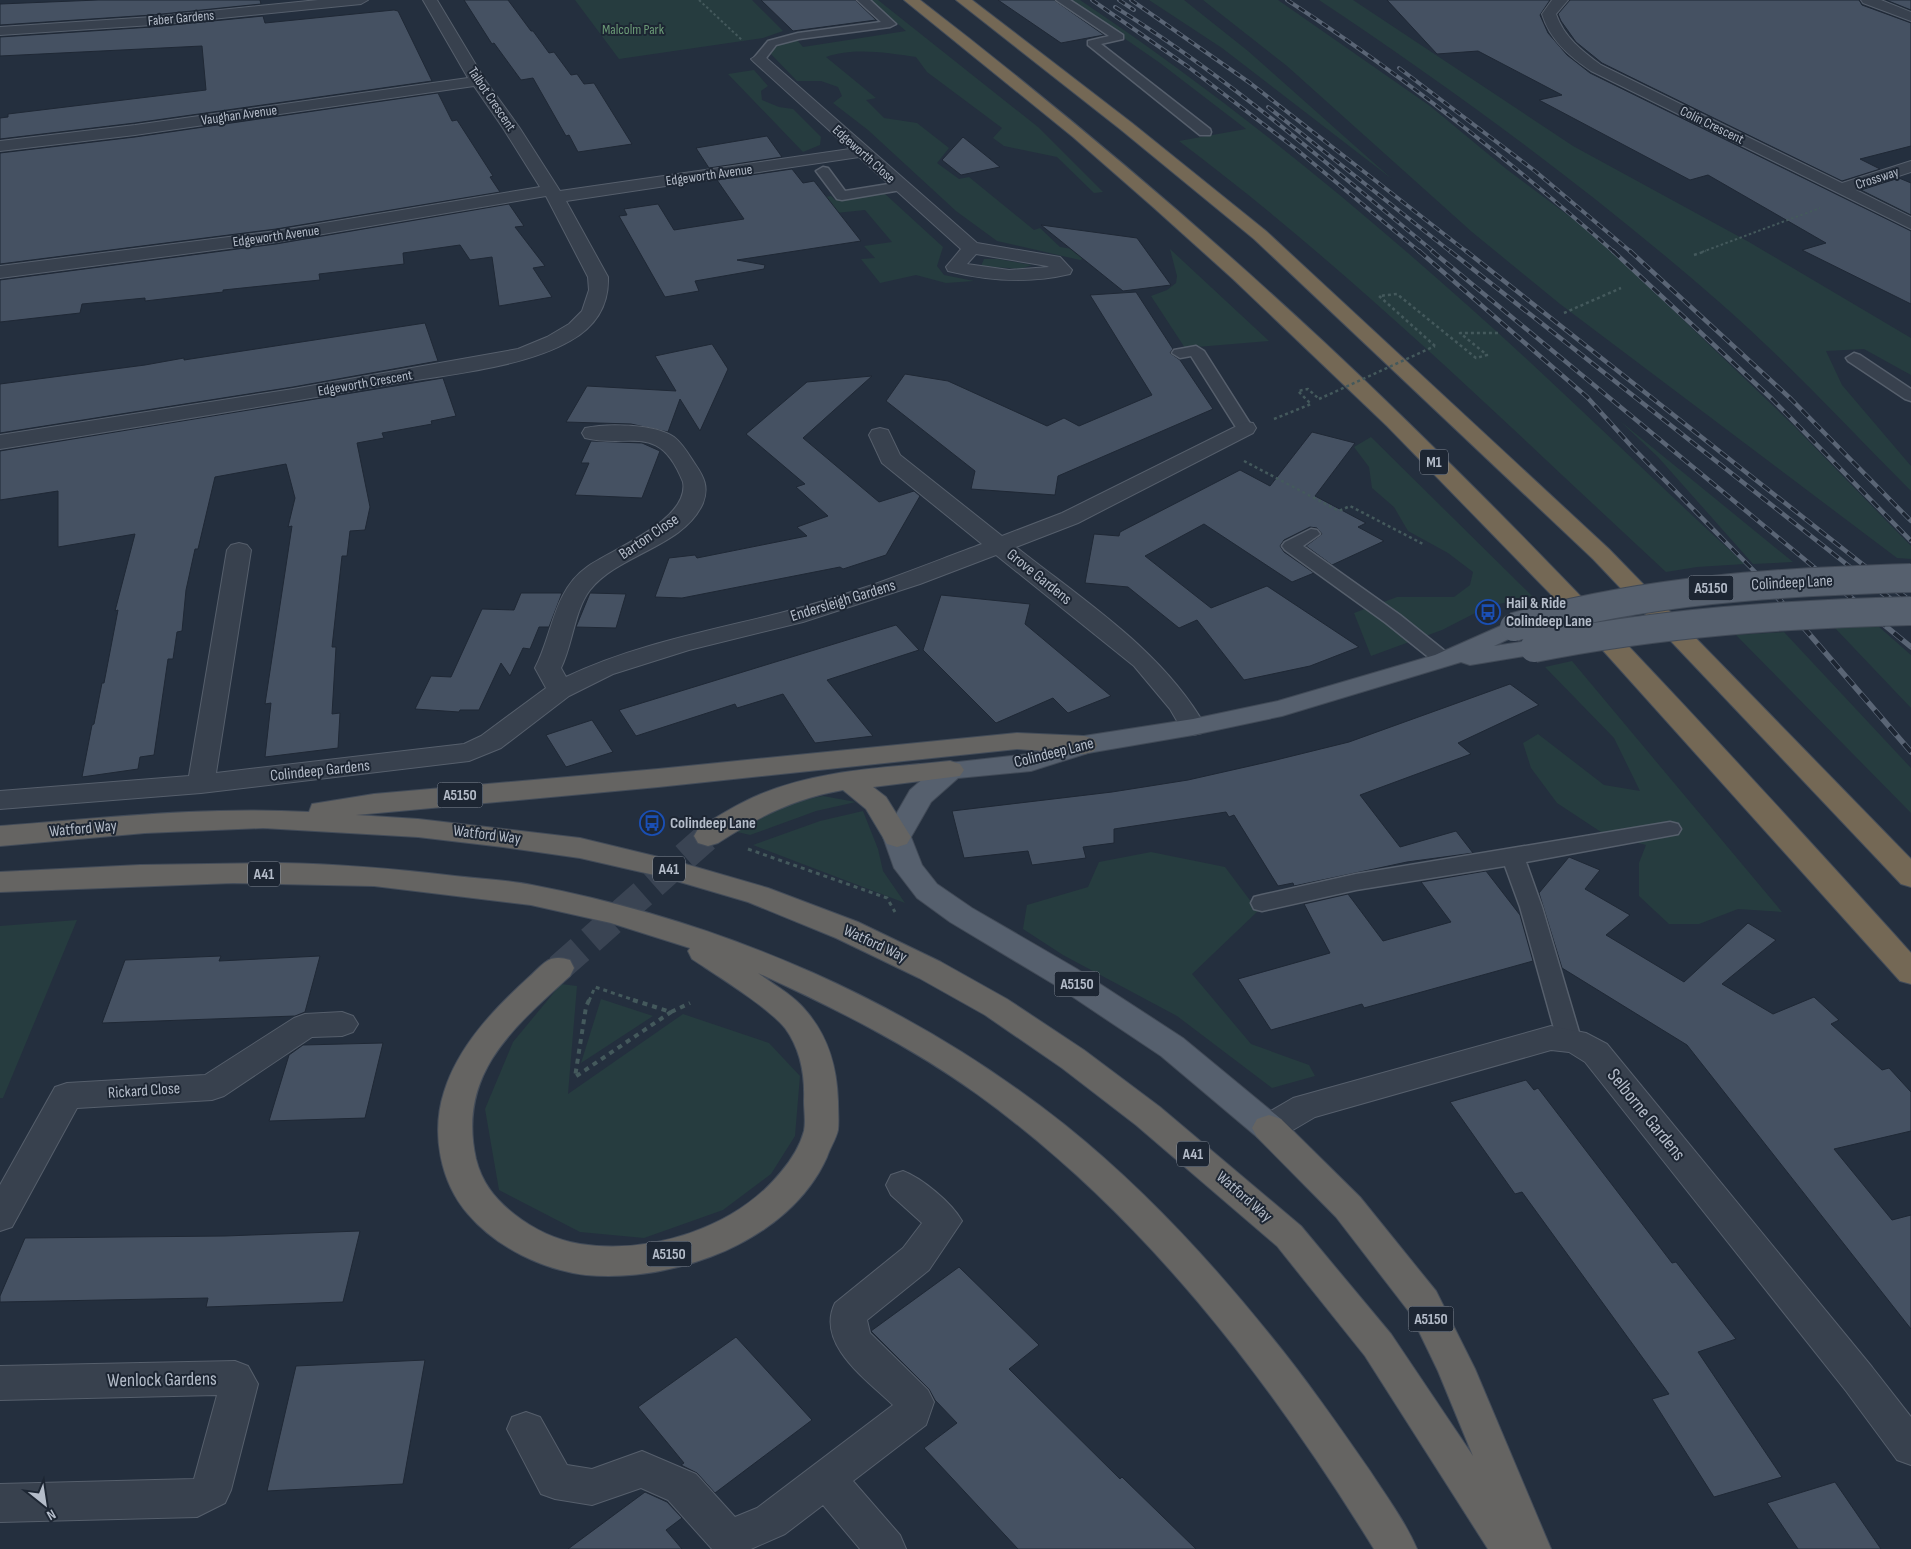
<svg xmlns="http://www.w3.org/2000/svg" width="1911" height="1549" font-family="'Sofia Sans Condensed',sans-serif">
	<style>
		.green { fill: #263c3f }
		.building { fill: #455162; stroke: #1f2835 }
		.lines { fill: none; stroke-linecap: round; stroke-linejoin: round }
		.trunk-tunnel { stroke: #3a4453; stroke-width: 28; stroke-dasharray: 28 14; stroke-linecap: butt }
		.service-casing { stroke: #565f6c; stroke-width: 3 }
		.minor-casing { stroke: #565f6c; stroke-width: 2 }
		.primary-casing { stroke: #414a57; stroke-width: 2 }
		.trunk-casing { stroke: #434c59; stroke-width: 2 }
		.motorway-casing { stroke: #434c59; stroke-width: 2 }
		.path-far3 { stroke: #44595c; stroke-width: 2; stroke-dasharray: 2.5 2.5; stroke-linecap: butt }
		.path-far2 { stroke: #44595c; stroke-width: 2.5; stroke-dasharray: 3 3; stroke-linecap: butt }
		.path-far1 { stroke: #44595c; stroke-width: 3; stroke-dasharray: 4 4; stroke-linecap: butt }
		.path { stroke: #44595c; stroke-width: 4; stroke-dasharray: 5 5; stroke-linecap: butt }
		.service { fill: #38414e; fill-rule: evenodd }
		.minor { fill: #38414e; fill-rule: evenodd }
		.primary { fill: #56606e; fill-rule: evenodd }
		.trunk { fill: #656462; fill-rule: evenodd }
		.motorway { fill: #746855; fill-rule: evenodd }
		.rail-far2-casing { stroke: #5a6575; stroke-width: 4 }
		.rail-far1-casing { stroke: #5a6575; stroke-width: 4.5 }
		.rail-casing { stroke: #5a6575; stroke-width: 5.5 }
		.rail-far2 { stroke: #1d2633; stroke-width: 2.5; stroke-dasharray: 7; stroke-linecap: butt }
		.rail-far1 { stroke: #1d2633; stroke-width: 3; stroke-dasharray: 9; stroke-linecap: butt }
		.rail { stroke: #1d2633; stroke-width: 4; stroke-dasharray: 11; stroke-linecap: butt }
		.primary-bridge-casing { stroke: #414a57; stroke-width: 30; stroke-linecap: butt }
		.path-bridge { stroke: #44595c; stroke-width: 2.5; stroke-dasharray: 3 3; stroke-linecap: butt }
		.primary-bridge { stroke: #56606e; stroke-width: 28 }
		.labels { text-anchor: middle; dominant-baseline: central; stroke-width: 4; stroke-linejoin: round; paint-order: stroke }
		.far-street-label { font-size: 14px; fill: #b4bcc9; stroke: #1d2633 }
		.far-park-label { font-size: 14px; fill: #6b9a76; stroke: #1d2633 }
		.shield { fill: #1d2633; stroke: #878f9c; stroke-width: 1 }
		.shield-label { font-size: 15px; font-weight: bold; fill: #b4bcc9 }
		.street-label { font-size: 16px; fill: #b4bcc9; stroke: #1d2633 }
		.poi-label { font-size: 16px; font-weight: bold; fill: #b4bcc9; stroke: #1d2633; text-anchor: start }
		.near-street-label { font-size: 19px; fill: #b4bcc9; stroke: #1d2633 }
	</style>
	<rect width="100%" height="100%" fill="#242f3e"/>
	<path class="green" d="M575,0H752L783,31L763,38L619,59Z
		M870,0H878L1038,127L1103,192L1094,193L1057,157L1004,146L993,138L1002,128L927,72L916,57C887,53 854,47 826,57L876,98L866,100L884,118L917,123L949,148L937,163L959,179L969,177L1034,230L1040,228L1060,247L1098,253L1080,260L997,241L956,211L868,130L833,103L842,96L838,87L821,81H797L769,52L778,45L797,40L803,47L906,31Z
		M1069,0H1080C1216,91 1344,195 1466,304C1561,388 1651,479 1745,564L1697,567L1666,572C1507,425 1352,271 1179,141L1246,129L1160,63Z
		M1149,0H1184L1248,51L1392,179L1222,48Z
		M1203,0H1278L1430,106L1505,168L1585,228L1649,287L1794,426L1911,546V559L1897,558L1560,304L1472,232L1287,66Z
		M1319,0H1353L1573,146L1749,242L1911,338V375L1864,349L1826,351L1842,385L1911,466V491C1847,427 1786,360 1718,301C1592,191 1457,92 1319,0Z
		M754,70L768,86L761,91L762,100L779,107L793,109L821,137L820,145L803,152L728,74Z
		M884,193L943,247L937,266L944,275L974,281L946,283L916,275L880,283L861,259L875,258L864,246L892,242L865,210L836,213L821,198L831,196L835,200Z
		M1170,249L1269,341L1185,348L1151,296L1167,290L1176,283L1177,276Z
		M984,259H997L1032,265L1020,269L981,266Z
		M1620,421L1793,562L1753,564L1658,457Z
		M1371,437L1532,596L1487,607L1442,630L1371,656L1354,613L1397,597H1454L1470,585L1473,572L1448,553L1408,531L1394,507L1372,488L1369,467L1354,447Z
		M1878,626L1911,655V708L1835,628Z
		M1784,632L1911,768V813L1736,635Z
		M1572,661L1782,912L1738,909L1699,924H1669L1639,896V863L1646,845L1604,834L1557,803L1531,768L1523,743L1538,734L1604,785L1640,791L1614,738L1545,667Z
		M823,796L856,802L816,811L750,835L733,831L789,803Z
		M863,811L878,849L883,871L905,903L753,845L820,821Z
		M1151,852L1225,867L1258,911L1192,974L1251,1044L1309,1065L1315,1076L1272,1088L1177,1016L1063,955L1023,929L1027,905L1088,887L1099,862Z
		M77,920L3,1098H0V926Z
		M561,984L577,986L568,1094L683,1014L769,1043L800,1076L795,1136L771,1174L723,1210L644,1238L580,1232L499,1190L485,1109L513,1042Z
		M601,999L653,1016L581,1063Z"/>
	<path class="building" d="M98,0H260L261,4L152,15L0,25V4Z
		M464,0H508L531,31H533L549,53L554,52L571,75L577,74L584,84L594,83L632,144L578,152L569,135L566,136L533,78L521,80L494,43L492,44Z
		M761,0H855L876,20L793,31Z
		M998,0H1054L1104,35L1061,43Z
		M1387,0H1550L1540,15L1548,33L1567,55L1590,73L1911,231V304L1802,250L1826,243L1708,175L1690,180L1539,100L1562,95L1478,51L1437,54Z
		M1570,0H1859L1862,5L1911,23V146L1860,159L1880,169L1842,181L1602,63L1576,42L1561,21L1558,14Z
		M1886,0H1911V10Z
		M394,10L398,11L432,81L135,123L0,139V118L8,117V114L206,90L202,46L0,56V37L152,27L263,16L265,23Z
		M438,93L452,121L457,120L493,176L490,177L500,192L276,229L0,264V153L135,137Z
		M767,136L782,157L709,168L696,148Z
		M963,137L1000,167L961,175L942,160Z
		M792,169L803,183L814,181L861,241L737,260L765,265L764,269L695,281L699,291L665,297L619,216L627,215L624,209L658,204L674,230L744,219L717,180Z
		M1899,178L1911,183V215L1861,190Z
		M509,204L524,226L515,227L545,266L533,268L552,297L499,306L492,257L470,260L460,245L403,253L404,264L319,274L320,280L223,290V292L145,301V298L82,304L80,313L0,322V280L276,244Z
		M1041,225L1137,238L1171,285L1123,291Z
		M1136,292L1173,349L1170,353L1180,360L1213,409L1058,476L1055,495L971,489L975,471L886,401L905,374L948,381L1047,426L1064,418L1079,426L1152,395L1090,295Z
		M425,323L438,361L293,387L0,433V384L145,365L184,358V360Z
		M712,344L728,369L700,431L680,399L668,432L631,424L566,422L587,386L676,391L655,356Z
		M872,376L803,438L879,502L914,491L920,496L886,555L843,569L840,567L682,598L655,597L669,558L695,555L697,558L807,536L797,527L828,516L796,487L805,484L746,434L807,382Z
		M443,378L456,416L431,421L432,424L382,433L384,438L357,443L370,507L365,530L350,531L347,556H342L332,647H336L332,714L340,713L338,748L265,757L271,703L265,704L292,526L288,527L295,498L286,464L215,477L198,549H195L186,590L182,631L177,632L173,659H168L154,755L140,757L138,769L82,777L92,725L94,724L102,683H104L118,610L115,611L135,534L58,547V491L0,500V451Z
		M1312,432L1355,443L1315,496L1366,523L1358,527L1384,541L1332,565L1306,546L1322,534L1317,528L1310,527L1284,540L1280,546L1284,552L1314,573L1292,582L1204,524L1145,556L1211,608L1267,586L1359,647L1310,666L1244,680L1197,620L1179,628L1128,587L1085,583L1094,534L1119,536L1120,532L1240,470L1270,486Z
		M591,441L642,443L660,451L642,498L575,495L589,463H581Z
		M521,593H562L549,627H539L530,649L523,648L510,676L501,663L479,710H460L459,712L415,709L431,676L451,677L482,609L514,610Z
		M590,593L626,594L616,628L576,627Z
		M941,595L1030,604L1025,624L1111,696L1068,713L1053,698L996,723L923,650Z
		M896,625L919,650L827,680L873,736L815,743L783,694L737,708L735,704L636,736L619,710Z
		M1510,684L1539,705L1458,743L1471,754L1360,795L1400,847L1456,831L1473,853L1407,862L1294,886L1293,883L1278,886L1234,815L1229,817L1226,812L1114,829V843L1083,847L1086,858L1032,865L1028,851L964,858L952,811L1112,792L1188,780L1272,761L1349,742Z
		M592,720L613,752L566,767L546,735Z
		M1569,857L1600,870L1585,889L1630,915L1606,935L1684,982L1748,923L1776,940L1722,984L1773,1014L1814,997L1839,1020L1831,1024L1882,1070L1889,1068L1911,1092V1131L1834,1149L1892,1220L1911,1215V1329L1687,1045L1562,968L1539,893Z
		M1486,871L1520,915L1533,961L1364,1008L1362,1004L1271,1030L1238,979L1330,953L1304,904L1348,894L1383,941L1451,922L1421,882Z
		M221,956L219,961L320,956L305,1012L295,1016L102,1023L125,960Z
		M383,1043L365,1118L269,1121L289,1055L303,1045Z
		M1526,1080L1534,1090L1538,1088L1672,1263L1676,1262L1736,1339L1698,1352L1782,1477L1714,1497L1652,1399L1669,1394L1522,1192L1515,1194L1450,1102Z
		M360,1231L343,1302L206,1307L208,1298L0,1302V1296L25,1238L225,1236Z
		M959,1267L1039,1345L1009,1369L1120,1479L1122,1477L1196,1549H1018L924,1448L957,1423L935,1400L929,1389L871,1331Z
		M736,1337L812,1420L715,1493L697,1473L681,1465L684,1463L638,1407Z
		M425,1360L403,1484L267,1491L296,1366Z
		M1835,1482L1881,1549H1798L1767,1503Z
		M645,1492L667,1502L682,1518L666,1530L682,1549H568Z"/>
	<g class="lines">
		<path class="trunk-tunnel" d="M559,968L708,836"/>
		<defs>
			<path id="service" d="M857,0H870L896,24L890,27L799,39L776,45L763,62H755L753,59L768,41L798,33L881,22Z
				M1056,0H1070L1123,35V39L1101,44L1210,129L1211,132L1210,135H1200L1088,45V41L1109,36Z
				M823,167L828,168L845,191L901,182L908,186L901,190L842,200L837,199L816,171Z
				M1196,346L1204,351L1253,428L1251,432H1239L1191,356L1180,358L1172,353L1174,350Z
				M1854,353L1860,355L1911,389V401L1905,399L1848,361L1846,358Z
				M1311,529L1317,530L1320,534L1303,546L1400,615L1451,656L1454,660L1451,664H1437L1386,623L1285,550L1282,546L1285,542Z
				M1670,822L1678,824L1681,829L1678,834L1526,862L1542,907L1581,1039L1578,1046L1569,1048L1560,1046L1557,1039L1520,907L1505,866L1356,890L1262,911L1254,909L1251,903L1254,897L1262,895L1356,874Z"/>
			<path id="minor" d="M318,0H368L361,4L152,25L0,35V27L152,17Z
				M423,0H437L485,80L519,127L560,191L850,149L754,62L751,59L759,54L764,56L977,243L1060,257L1072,270L1070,274C1028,284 989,281 948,271L946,267L961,249L859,157L566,201L608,277C609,306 595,327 570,341C523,368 445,375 391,384C261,407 131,428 0,449V435L293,389L518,349L547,337L569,324L582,311L589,290L588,277L546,196L276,242L0,278V266L276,231L540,187L503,128L474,86L135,135L0,151V141L135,125L468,78ZM976,254L1047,266L1049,267L1009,270L967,264Z
				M1552,0H1568L1556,14C1564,37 1582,51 1601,65L1842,183L1911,161V172L1856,190L1911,217V229L1591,71C1569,56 1550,40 1542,14Z
				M1861,0H1881L1911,12V21L1863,3Z
				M1245,422L1253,423L1256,428L1253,433L1078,523L1016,547C1084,601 1162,650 1206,727L1202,733L1193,735L1184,733L1170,709L1134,666L996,555L920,584L803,622L689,650L613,674L569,696L501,748L469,761L201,793L0,809V791L189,776L227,550L231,545L239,543L247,545L251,550L216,773L464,744L481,736L546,688L535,668C553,634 553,591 587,567C612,549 690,520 683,482C659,421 630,449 585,438L582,433L585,428C608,423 655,424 674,437C683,444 689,455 695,464C704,477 709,487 703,503C684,547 618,554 590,590C574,611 573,644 561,668L566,677C635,644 710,631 784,612C852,595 917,568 982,544L882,463L869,435L872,430L880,428L888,430L900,455L1002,536L1062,513Z
				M342,1012L353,1016L358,1024L353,1032L342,1036L312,1037L224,1096L212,1100L77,1108L12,1227L0,1231V1185L55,1087L67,1083L205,1075L294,1018L305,1014Z
				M1551,1026L1586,1033L1607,1044L1872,1367L1911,1417V1465L1897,1460L1846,1391L1585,1062L1569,1052L1551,1050L1315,1117L1281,1137L1269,1141L1257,1137L1252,1128L1257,1119L1293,1098Z
				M903,1171C922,1178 952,1203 962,1221L929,1270L867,1320L870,1333L928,1390L934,1402L926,1425L853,1481L900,1535L906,1549H860L823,1505L785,1534L751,1549H712L668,1500L641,1488L592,1505L555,1499L541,1494L507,1429L512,1417L526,1412L540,1417L567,1465L592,1469L642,1451L696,1474L735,1517L757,1508L893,1405C867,1380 815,1344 835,1303L903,1248L922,1223L891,1195L886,1185L891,1175Z
				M235,1361L248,1366L258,1384L231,1490L225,1503L197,1517L0,1522V1484L194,1479L217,1395L0,1400V1366Z"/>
			<path id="primary" d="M1514,620L1523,622L1526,627L1523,632L1494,646L1534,640L1543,643L1547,648L1543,653L1470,665L1461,662L1282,716L1193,735L1088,753L1031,771L958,778L931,802L911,837L922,865L937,884L972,908L1077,969L1183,1038L1281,1119L1286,1128L1281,1137L1269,1141L1257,1137L1161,1056L1055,985L950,922L917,898L894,868L883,837L910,790L940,764L1029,754L1084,736L1193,719L1278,701L1435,655Z"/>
			<path id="trunk" d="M1017,733L1084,736L1094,739L1097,745L1094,751L1084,754L1017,749L658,787L356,815L418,819L580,838L675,861L768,888L858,922L941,962L1007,999L1084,1050L1160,1107L1301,1226L1391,1334L1473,1456L1438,1371L1410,1313L1336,1217L1257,1137L1252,1128L1257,1119L1269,1115L1281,1119L1360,1197L1436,1291L1475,1369L1551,1549H1488L1365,1356L1277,1246L1136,1125L1062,1068L985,1015L919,978L836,938L748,902L663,877L580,858L503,847L418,837L263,828L145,833L0,846V826C103,818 206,806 309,812L312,804L374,794L658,769Z
				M950,761L960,764L964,770L960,776L873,787L886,797L911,837L907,844L897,847L887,844L866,809L843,790C793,799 760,816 718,843L708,846L698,843L694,836L698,829C718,816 739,803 761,794C821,769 887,768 950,761Z
				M280,863C339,864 397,869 455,876C481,879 507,880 532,885C725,922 910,1002 1065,1125C1141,1186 1209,1259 1270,1335C1306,1379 1338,1425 1370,1471C1386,1496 1405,1521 1417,1549H1374C1267,1376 1143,1214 977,1094C909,1045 834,1008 758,973C774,985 795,996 807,1012C829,1038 837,1068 838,1101C838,1111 839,1121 838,1130C836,1139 830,1148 827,1157C789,1242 674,1283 586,1275C543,1270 496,1247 468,1214C440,1182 431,1132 444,1092C458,1046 494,1009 529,977C536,971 543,962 551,959C559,957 563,958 570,960L574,968L570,976C513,1028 457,1074 476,1159C482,1183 495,1199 514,1214C533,1229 556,1240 580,1244C650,1255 736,1228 781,1172C791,1160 800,1146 804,1131C806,1121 804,1111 804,1101C805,1075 801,1050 785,1028C768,1007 716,975 692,959L688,951L690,948L611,923L531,905L374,886L233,883L0,892V872L140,865Z"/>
			<path id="motorway" d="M904,0H920C1060,108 1195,222 1324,342C1524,529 1710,731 1894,934L1911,953V984L1900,981L1572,616L1387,426L1233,279L1153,207L1073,137Z
				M956,0H972L1132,123L1266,231L1609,549L1911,859V887L1901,884L1593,559L1254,239L1120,129Z"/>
		</defs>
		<use href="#service" class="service-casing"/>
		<use href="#minor" class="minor-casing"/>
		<use href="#primary" class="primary-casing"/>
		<use href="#trunk" class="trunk-casing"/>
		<use href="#motorway" class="motorway-casing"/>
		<path class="path-far3" d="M699,0L743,41
			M1702,252L1820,208"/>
		<path class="path-far2" d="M1694,255L1706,251
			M1564,313L1621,288
			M1435,346L1379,296L1397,294L1476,358L1487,355L1460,333H1500
			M1274,419L1311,404L1298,391L1308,389L1319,399
			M1244,461L1339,511L1350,506L1423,544"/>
		<path class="path-far1" d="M748,849L887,898L895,912
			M589,1001L595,987L637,1001"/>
		<path class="path" d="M589,1000L586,1007L575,1077L671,1012
			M633,1000L671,1012
			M671,1012L690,1003"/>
		<use href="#service" class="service"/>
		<use href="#minor" class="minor"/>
		<use href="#primary" class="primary"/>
		<use href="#trunk" class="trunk"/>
		<use href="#motorway" class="motorway"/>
		<defs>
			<path id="rail-far2" d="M1092,0L1187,66L1296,149L1420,252
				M1119,0L1134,10
				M1131,0L1250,83L1467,252
				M1287,0C1403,75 1510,161 1614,252
				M1115,7C1229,78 1330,166 1434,252
				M1399,68L1535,171L1631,252
				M1268,107L1451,252"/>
			<path id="rail-far1" d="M1419,251L1587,397L1633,448L1761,578
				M1432,251L1827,578
				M1450,251L1864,578
				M1466,251L1880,578
				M1613,251L1772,399L1911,541
				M1630,251L1791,399L1911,521"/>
			<path id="rail" d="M1760,577L1911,752
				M1826,577L1911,647
				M1862,577L1911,615
				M1879,577L1911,602"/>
		</defs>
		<use href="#rail-far2" class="rail-far2-casing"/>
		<use href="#rail-far1" class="rail-far1-casing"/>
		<use href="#rail" class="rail-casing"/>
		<use href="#rail-far2" class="rail-far2"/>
		<use href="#rail-far1" class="rail-far1"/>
		<use href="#rail" class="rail"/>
		<defs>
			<path id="primary-bridge" d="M1514,627C1647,590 1774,582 1911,578
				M1534,648C1659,623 1784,614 1911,611"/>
		</defs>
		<use href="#primary-bridge" class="primary-bridge-casing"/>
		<path class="path-bridge" d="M1319,399L1435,346"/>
		<use href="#primary-bridge" class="primary-bridge"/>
	</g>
	<defs>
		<symbol id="bus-ring" viewBox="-11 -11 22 22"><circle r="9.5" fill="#1d2633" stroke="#1a4fb4" stroke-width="1.5"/><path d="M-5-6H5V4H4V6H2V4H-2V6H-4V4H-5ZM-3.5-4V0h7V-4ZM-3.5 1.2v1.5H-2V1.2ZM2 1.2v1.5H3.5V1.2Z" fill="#1a4fb4"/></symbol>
	</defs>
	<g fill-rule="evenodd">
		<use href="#bus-ring" x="1474" y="598" width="28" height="28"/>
		<use href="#bus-ring" x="638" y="809" width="28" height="28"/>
	</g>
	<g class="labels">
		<g class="far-street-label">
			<text transform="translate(181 18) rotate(-5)">Faber Gardens</text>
			<text transform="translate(492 99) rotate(56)">Talbot Crescent</text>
			<text transform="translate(239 115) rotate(-8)">Vaughan Avenue</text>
			<text transform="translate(1712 125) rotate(26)">Colin Crescent</text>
			<text transform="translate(864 154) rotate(42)">Edgeworth Close</text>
			<text transform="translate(709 175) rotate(-8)">Edgeworth Avenue</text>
			<text transform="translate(1877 178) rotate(-18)">Crossway</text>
			<text transform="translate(276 236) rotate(-8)">Edgeworth Avenue</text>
			<text transform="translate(365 383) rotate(-10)">Edgeworth Crescent</text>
		</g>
		<g class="far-park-label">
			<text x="633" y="29">Malcolm Park</text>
		</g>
		<g class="shield">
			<rect x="1420" y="449.5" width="28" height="25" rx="4"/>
			<rect x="1688.5" y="575.5" width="45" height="25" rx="4"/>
			<rect x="437.5" y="782.5" width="45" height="25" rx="4"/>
			<rect x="653" y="856.5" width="32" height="25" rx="4"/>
			<rect x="248" y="861.5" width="32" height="25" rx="4"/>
			<rect x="1054.5" y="971.5" width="45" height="25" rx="4"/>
			<rect x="1177" y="1141.5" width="32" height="25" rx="4"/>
			<rect x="646.5" y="1241.5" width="45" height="25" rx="4"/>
			<rect x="1408.5" y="1306.5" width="45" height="25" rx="4"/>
		</g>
		<g class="shield-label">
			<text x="1434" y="462">M1</text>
			<text x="1711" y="588">A5150</text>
			<text x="460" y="795">A5150</text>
			<text x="669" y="869">A41</text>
			<text x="264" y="874">A41</text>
			<text x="1077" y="984">A5150</text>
			<text x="1193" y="1154">A41</text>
			<text x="669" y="1254">A5150</text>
			<text x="1431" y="1319">A5150</text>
		</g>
		<g class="street-label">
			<text transform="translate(649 537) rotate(-34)">Barton Close</text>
			<text transform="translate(1039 577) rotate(39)">Grove Gardens</text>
			<text transform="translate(1792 583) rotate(-3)">Colindeep Lane</text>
			<text transform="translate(843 601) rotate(-17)">Endersleigh Gardens</text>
			<text transform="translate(1054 753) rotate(-14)">Colindeep Lane</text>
			<text transform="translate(320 771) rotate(-6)">Colindeep Gardens</text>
			<text transform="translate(83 829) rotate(-5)">Watford Way</text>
			<text transform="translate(487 835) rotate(7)">Watford Way</text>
			<text transform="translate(875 944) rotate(25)">Watford Way</text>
			<text transform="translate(144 1091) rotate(-4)">Rickard Close</text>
			<text transform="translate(1244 1197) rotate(41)">Watford Way</text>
		</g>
		<g class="poi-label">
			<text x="1506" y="603">Hail &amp; Ride<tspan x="1506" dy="18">Colindeep Lane</tspan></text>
			<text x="670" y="823">Colindeep Lane</text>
		</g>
		<g class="near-street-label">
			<text transform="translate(1646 1115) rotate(51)">Selborne Gardens</text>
			<text transform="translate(162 1380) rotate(-1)">Wenlock Gardens</text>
		</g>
	</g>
	<g transform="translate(45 1504) rotate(150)" stroke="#1d2633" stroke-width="4" paint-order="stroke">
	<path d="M0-4L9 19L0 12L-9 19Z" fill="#b4bcc9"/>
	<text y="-8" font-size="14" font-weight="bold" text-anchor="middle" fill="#b4bcc9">N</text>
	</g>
</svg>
